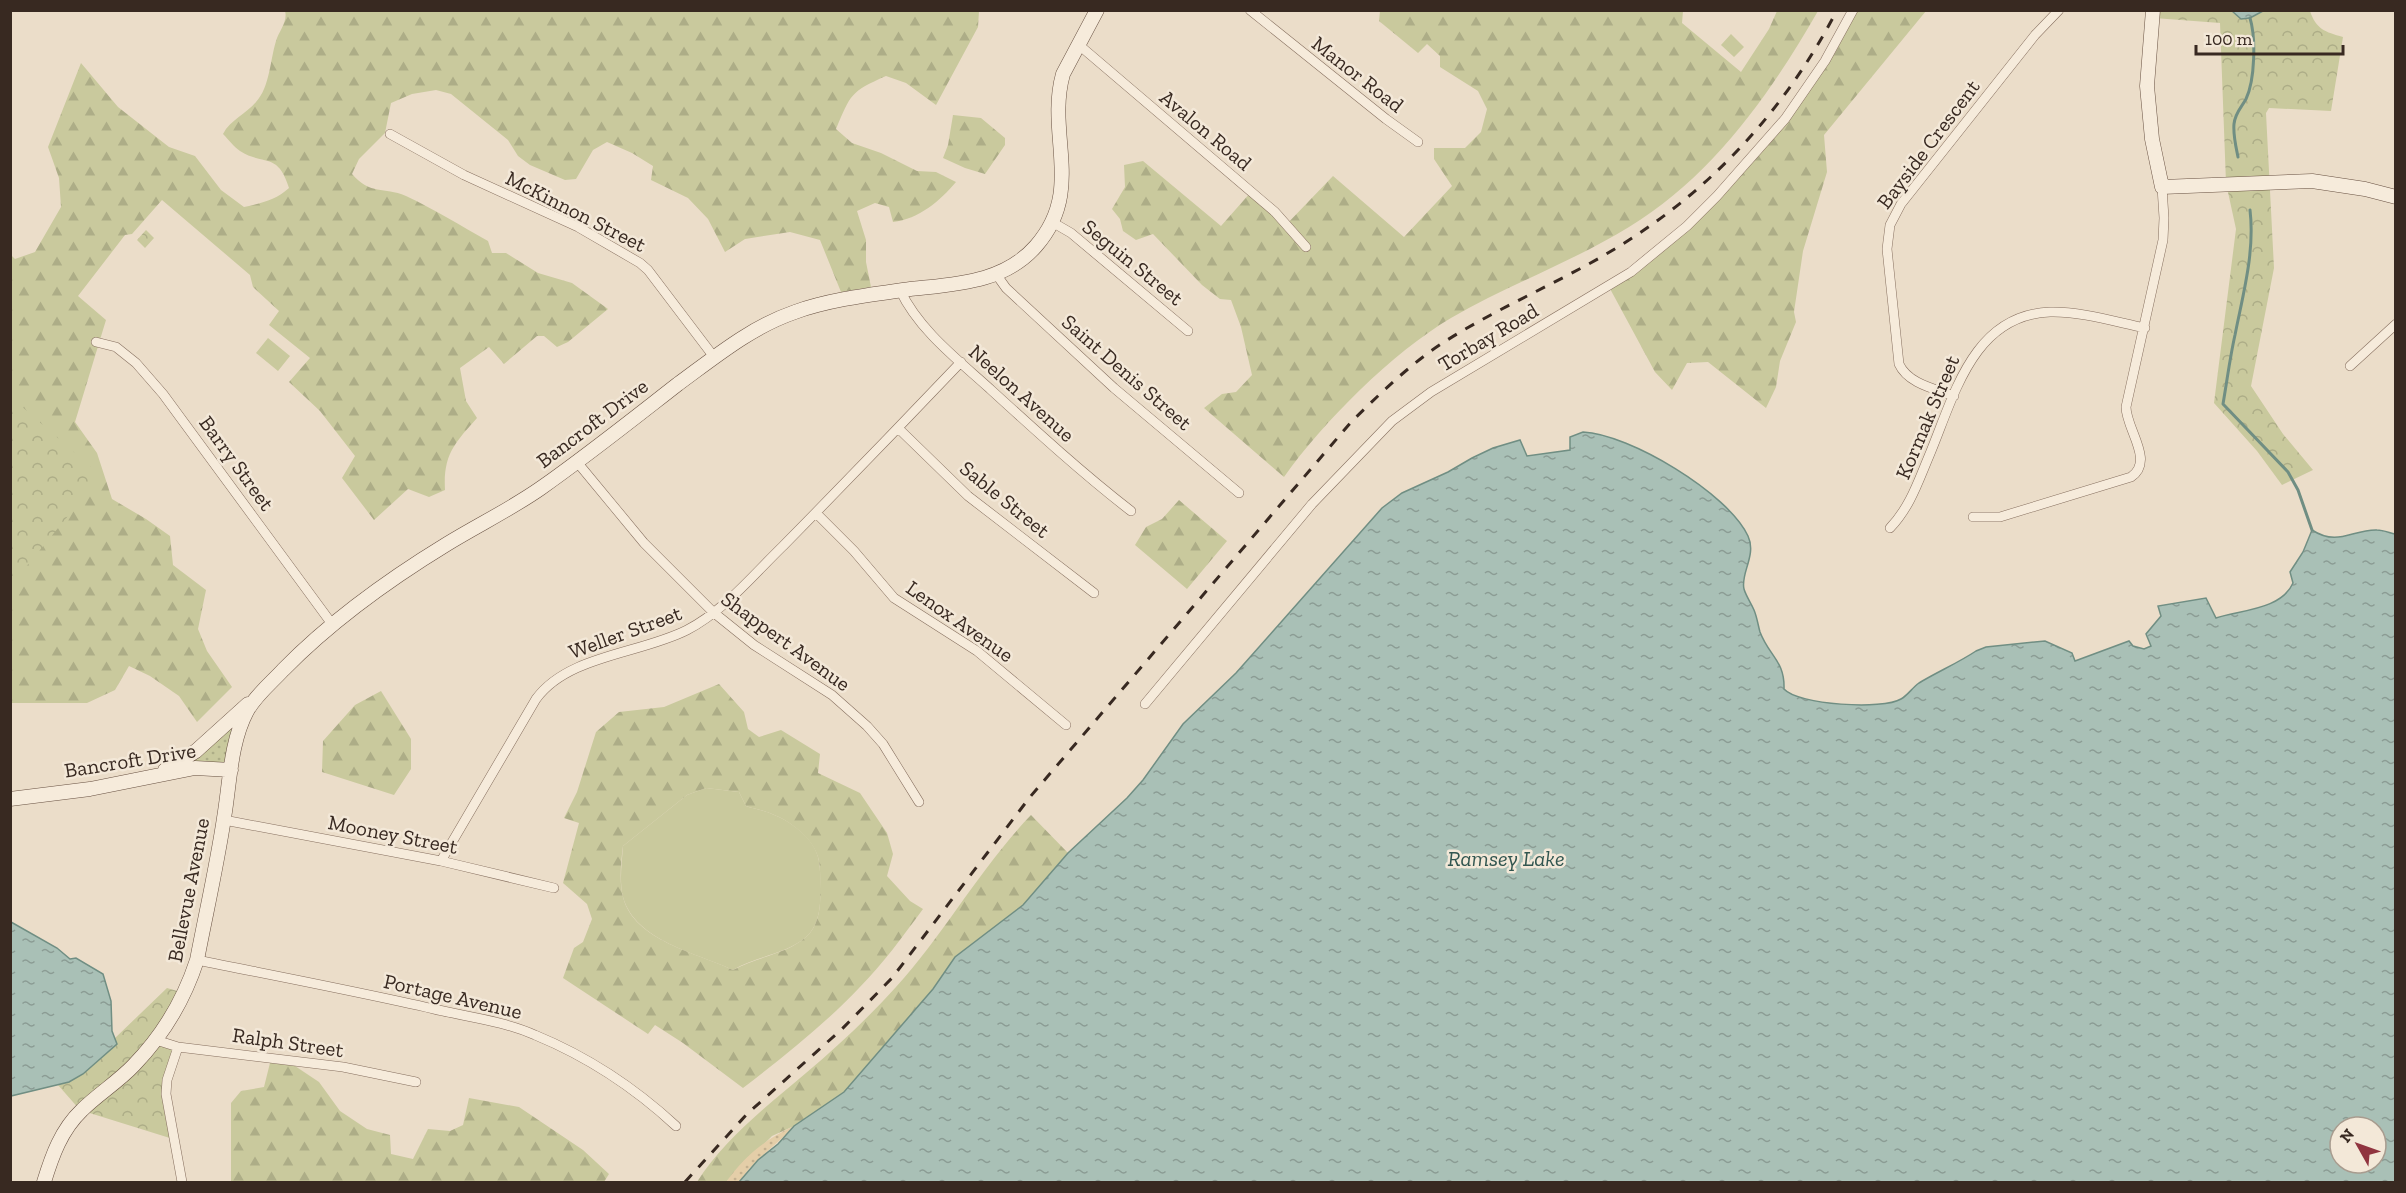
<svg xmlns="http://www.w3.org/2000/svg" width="2406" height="1193" font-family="'Zilla Slab',serif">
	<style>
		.grass { fill: #c9c99d }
		.forest { fill: url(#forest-firs); fill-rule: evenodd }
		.sand { fill: url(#sand-dots) }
		.park { fill: url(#park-crowns) }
		.garden { fill: url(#garden-dots) }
		.water { fill: url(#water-ripples); stroke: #708e83; stroke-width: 1.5; fill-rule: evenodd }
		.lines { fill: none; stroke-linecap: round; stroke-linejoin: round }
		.stream { stroke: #708e83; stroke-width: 3 }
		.street-casing { stroke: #866f5f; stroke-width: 10 }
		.secondary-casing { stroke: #685142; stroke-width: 15 }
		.street { stroke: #f6ebdb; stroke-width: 9 }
		.secondary { stroke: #f6ebdb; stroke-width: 14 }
		.rail { stroke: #382921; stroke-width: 3; stroke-dasharray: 10 10; stroke-linecap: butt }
		.labels { text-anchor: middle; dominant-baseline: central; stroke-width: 5; stroke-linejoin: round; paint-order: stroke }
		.street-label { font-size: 21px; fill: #382921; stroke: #f3e8d8 }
		.water-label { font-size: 22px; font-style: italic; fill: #325650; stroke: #f3e8d8 }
	</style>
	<defs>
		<pattern id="forest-firs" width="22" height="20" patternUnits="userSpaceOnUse" patternTransform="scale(1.5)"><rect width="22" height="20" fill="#c9c99d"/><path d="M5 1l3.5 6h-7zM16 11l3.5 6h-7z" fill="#adad87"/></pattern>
		<pattern id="sand-dots" width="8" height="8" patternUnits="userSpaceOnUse" patternTransform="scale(1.5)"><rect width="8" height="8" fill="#e4cea8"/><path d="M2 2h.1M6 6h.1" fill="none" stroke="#c4b190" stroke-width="1.8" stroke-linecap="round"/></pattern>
		<pattern id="park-crowns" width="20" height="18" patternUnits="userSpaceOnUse" patternTransform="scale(1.5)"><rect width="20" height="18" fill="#c9c99d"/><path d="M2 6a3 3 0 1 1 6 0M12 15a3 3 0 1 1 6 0" fill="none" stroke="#adad87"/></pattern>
		<pattern id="garden-dots" width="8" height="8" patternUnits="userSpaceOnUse" patternTransform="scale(1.5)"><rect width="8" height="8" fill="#c9c99d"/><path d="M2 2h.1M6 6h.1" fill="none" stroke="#adad87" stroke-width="1.8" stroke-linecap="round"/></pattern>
		<pattern id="water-ripples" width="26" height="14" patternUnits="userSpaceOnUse" patternTransform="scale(1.5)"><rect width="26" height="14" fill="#a9c0b6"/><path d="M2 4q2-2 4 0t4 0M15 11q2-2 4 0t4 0" fill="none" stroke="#8b9c94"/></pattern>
	</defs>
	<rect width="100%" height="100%" fill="#ebddc9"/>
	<path class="grass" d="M1731,34L1744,47L1734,57L1721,45Z
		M268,338L290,356L278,371L256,353Z
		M706,788L739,792L746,806C754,809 764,810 772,814C790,821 813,837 818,857C821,868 820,882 820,893C821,907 818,926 807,936C788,954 756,956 733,970C697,953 635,941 623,897C619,882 622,861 623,846L687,795Z"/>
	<path class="forest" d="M285,11H979L978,27L936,105L906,83L886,76C850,92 851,94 836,129L852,143L881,153L917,171L936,172L956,182C940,201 919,219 893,222L889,207L875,203L857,211L866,240V262L871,287L841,292L820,240L790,232L745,239L725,252L708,219L688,198L651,180L653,166L632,153L607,142L593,150L576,179L565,180L530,165L518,156L508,140L451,94L436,90L412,94L391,103L385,133L359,159L352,174C371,196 383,186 406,196C434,209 461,226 488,241L492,253H506L538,273L572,283L608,309L568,342L557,347L544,336H537L504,364L489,347L460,368L466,401L477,418C455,443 443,454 445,490L429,497L408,489L374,520L342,478L355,456L320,411L289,382L310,358L269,325L279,311L253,287L250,275L162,200L132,234L125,235L78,296L106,320L75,422L97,453L112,499L146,519L170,536L173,565L206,590L198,629L207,651L232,687L197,722L179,696L150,676L129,666L115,690L87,703H11L10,254L15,259L35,252L61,207L59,178L48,147L81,63L118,107L169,147L195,156L221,190L244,207C262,203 276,200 289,188C278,151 263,166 240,151C234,147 229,140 223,134C230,120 246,114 256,102C270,87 270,60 276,41C279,31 288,21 285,11Z
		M1380,11H1683L1682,23L1741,72L1769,29L1777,11H1818C1771,93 1712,177 1629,227C1572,262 1508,285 1451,318C1393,352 1322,423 1284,477L1204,408L1222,394L1236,392L1252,375L1241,327L1231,300L1220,299L1202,285L1153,234L1136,240L1123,231L1120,219L1112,209L1125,187L1124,165L1143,161L1221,226L1251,192L1284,227L1333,176L1404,237L1452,186L1434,159V148H1465L1481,132L1487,109L1478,91L1440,67V56L1427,44L1418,53L1379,21Z
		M1852,11H1926L1824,135L1827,172L1803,251L1794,312L1796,322L1780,361L1776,387L1766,408L1708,362L1687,363L1672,390L1655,372L1608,285L1686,225L1785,118Z
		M953,115L981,118L1005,138V145L985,174L965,168L943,158L948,145Z
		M1179,500L1227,541L1187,589L1135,545L1146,527L1162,519Z
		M719,684L744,712L748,729L759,737L781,730L820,754L818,773L860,793L887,833L893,854L887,876L910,901L923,909C903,936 883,964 859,988C824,1025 783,1057 743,1088L683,1043L655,1025L648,1034L563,978L574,948L583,942L592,919L587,904L563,883L579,823L564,818L577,792L596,732L619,712L664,707ZM706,788L739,792L746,806C754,809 764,810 772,814C790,821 812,837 818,857C821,867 820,882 820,893C821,907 818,926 807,936C788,954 756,957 733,970C698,953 634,941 623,897C619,882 621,861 623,846L687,795Z
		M381,691L411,739V769L394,795L322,772L323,741L355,705Z
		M1031,815L1068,853L1023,905L955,957L933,989L844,1092L794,1126L772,1136L726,1182H697C724,1139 767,1106 806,1073C838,1046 868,1018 896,987C945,933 980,868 1031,815Z
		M270,1063L292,1064L319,1082L340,1111L367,1129L390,1135L391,1154L413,1159L428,1129L450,1131L463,1125L469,1098L519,1107L583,1150L609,1174L604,1182H231V1103L241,1091L264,1087Z"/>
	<path class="sand" d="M794,1126C776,1146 753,1160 739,1182H726C744,1157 765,1139 794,1126Z"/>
	<path class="park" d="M2154,11H2310C2316,29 2325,32 2343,37L2331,111L2269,108L2266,113L2274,268L2251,386L2283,434L2313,470L2282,485L2257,451L2214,403L2236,229L2226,183L2220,23L2154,18Z
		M146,230L154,238L145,248L137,240Z
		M11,397L101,476L11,585Z
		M167,988L184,993L155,1040L177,1047L166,1080L173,1139L80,1110L58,1085C82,1078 99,1061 116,1044L114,1039Z"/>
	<path class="garden" d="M255,697L231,769L157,774Z"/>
	<path class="water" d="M2232,11L2263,10V11L2250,18L2241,19Z
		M1583,432C1629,434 1728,493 1748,536C1757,555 1740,574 1744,589C1746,596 1751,603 1754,610C1757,617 1758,625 1760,632C1769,656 1785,661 1784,689C1798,705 1883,710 1901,699C1908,695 1912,688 1919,683C1937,672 1958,663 1976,651L1986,647L2045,641L2072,653L2075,661L2129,641L2133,646L2144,649L2151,646L2146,634L2161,616L2158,606L2206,598L2216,618C2240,610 2281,610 2293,583L2290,572L2303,552L2312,530C2338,547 2353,529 2377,530C2383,530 2390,533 2395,534V1182H739L758,1160L778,1144L794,1126L844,1092L933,989L955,957L1023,905L1068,853L1127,798L1143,780L1183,724L1236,673L1382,508L1402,493L1448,472L1472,458L1493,448L1520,440L1527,456L1570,450V437ZM2340,1127H2376V1163H2340Z
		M11,922L57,948L70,959L76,958L103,974L111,1001L112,1031L117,1044L83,1074L69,1082L11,1096Z"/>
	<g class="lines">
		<path class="stream" d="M2238,157C2236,147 2233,135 2234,124C2235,113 2241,108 2246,99C2255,80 2256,38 2250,18
			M2250,210C2255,252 2243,294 2235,335C2230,357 2227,381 2223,404L2288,472L2298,490L2312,530"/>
		<defs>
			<path id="street" d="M1250,10L1386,119L1418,142
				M1079,45L1275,212L1306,247
				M390,134L464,175L578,227L640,263L648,270L714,357
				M1052,222L1071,233L1188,331
				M996,274L1006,288L1114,388L1239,493
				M900,290C919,330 957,359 989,388C1035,430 1082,473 1131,511
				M96,342L116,347L136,363L163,394L332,624
				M2350,366L2396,324
				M1954,396C1936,389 1908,384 1899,364L1887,249L1890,225L1901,204L2035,35L2059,10
				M898,428L968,496L1094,593
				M577,462L644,543L713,612L754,645L832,695L867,726L883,744L919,802
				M816,513L854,551L894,598L977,651L1066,725
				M1973,517H2000L2131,477C2155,461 2126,429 2126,407L2163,240L2164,218L2162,187
				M1890,528C1910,507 1918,482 1929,456C1954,397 1972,315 2050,312C2079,311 2116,322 2145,328
				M1145,704L1312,504L1392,421L1431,392L1631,272L1687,226L1717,196L1785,119L1825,61L1853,10
				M224,820L441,861L554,888
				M441,861L536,699C568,655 640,654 687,630C724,611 753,575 783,546C843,485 902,424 961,362
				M197,960C276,976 355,991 434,1009C467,1017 504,1021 535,1035C586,1056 635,1088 676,1126
				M156,1040L178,1047L343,1067L416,1082
				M178,1047L167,1080L166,1094L182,1182"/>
			<path id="secondary" d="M2153,10L2147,86L2152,139L2162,187L2312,181L2365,189L2396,197
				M165,770L196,751L248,704
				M10,799L90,789L195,768L231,770
				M44,1182C52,1156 61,1130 82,1110C98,1094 118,1082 134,1065C163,1035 184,1000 197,960C206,913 217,865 224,818C230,783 230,743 247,711C256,695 271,683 283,670C331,621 388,580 447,544C478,525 511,509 541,488C588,455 633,419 678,384C715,357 751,327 795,312C828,300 868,295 903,290C950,284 1002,285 1036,246C1085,190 1046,135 1063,74L1097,10"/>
		</defs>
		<use href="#street" class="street-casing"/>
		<use href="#secondary" class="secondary-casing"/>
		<use href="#street" class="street"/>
		<use href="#secondary" class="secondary"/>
		<path class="rail" d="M685,1182L747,1114L842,1029L892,978L1030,797L1352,421C1380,394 1408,366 1441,344C1501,305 1569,279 1629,240C1718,183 1788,105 1837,10"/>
	</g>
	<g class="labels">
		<g class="street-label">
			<text transform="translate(1358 74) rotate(38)">Manor Road</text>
			<text transform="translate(1206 130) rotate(40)">Avalon Road</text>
			<text transform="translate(1928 144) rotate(-53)">Bayside Crescent</text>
			<text transform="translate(576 211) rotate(27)">McKinnon Street</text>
			<text transform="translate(1133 262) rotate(39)">Seguin Street</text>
			<text transform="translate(1488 337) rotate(-31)">Torbay Road</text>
			<text transform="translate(1127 372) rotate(41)">Saint Denis Street</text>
			<text transform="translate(1022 393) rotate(42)">Neelon Avenue</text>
			<text transform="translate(1927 417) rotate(-67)">Kormak Street</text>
			<text transform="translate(592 423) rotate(-37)">Bancroft Drive</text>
			<text transform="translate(237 463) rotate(54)">Barry Street</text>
			<text transform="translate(1005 499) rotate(39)">Sable Street</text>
			<text transform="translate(960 621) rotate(35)">Lenox Avenue</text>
			<text transform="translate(625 632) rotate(-20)">Weller Street</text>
			<text transform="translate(786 641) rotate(36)">Shappert Avenue</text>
			<text transform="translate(130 760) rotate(-9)">Bancroft Drive</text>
			<text transform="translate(393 834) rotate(11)">Mooney Street</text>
			<text transform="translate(188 890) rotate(-79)">Bellevue Avenue</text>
			<text transform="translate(453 996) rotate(13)">Portage Avenue</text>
			<text transform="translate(288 1042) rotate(8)">Ralph Street</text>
		</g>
		<g class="water-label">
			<text x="1506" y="858">Ramsey Lake</text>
		</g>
	</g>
	<rect width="2406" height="1193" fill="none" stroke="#382921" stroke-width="24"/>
	<g transform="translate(2358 1145) rotate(310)"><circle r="28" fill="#f3e8d8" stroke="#a89c8f" stroke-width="1.5"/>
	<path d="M0-4.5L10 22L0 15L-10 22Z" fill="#90343f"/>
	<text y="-9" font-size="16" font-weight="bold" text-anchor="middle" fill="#382921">N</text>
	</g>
	<path d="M2196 45v9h147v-9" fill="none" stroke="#382921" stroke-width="3"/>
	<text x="2205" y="45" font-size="18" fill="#382921" stroke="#f3e8d8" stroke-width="4.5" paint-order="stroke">100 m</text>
</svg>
